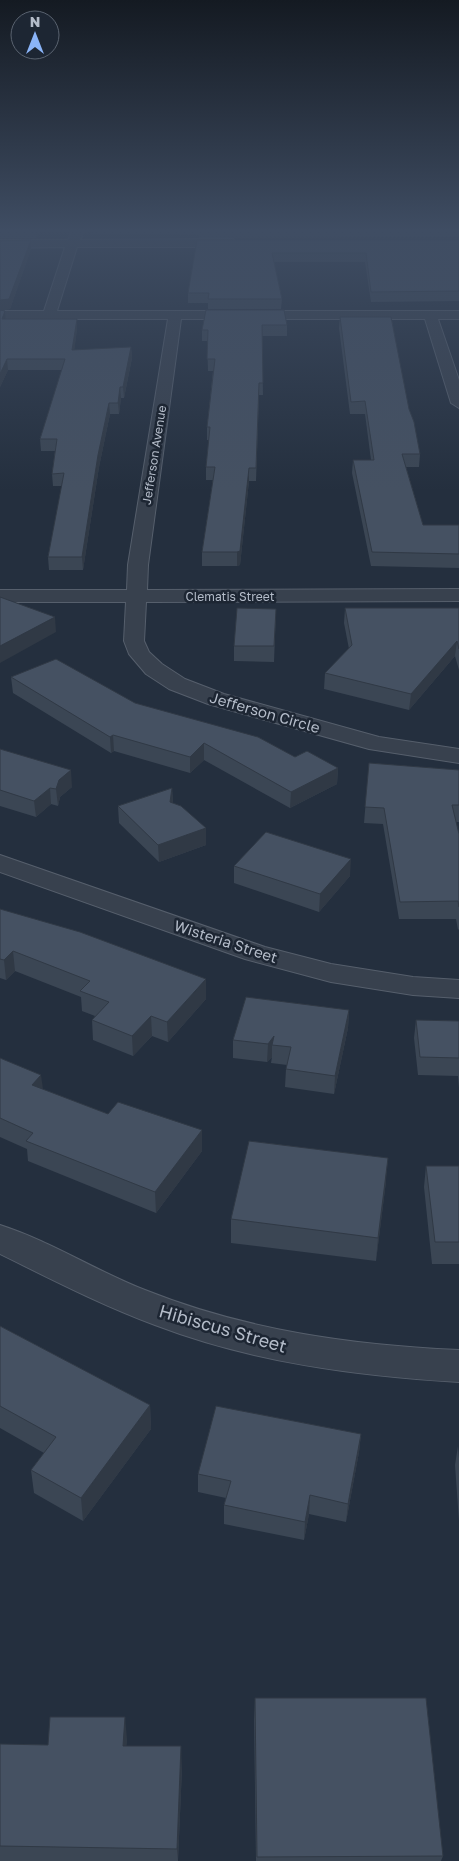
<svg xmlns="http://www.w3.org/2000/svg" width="459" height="1861" font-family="'Golos Text',sans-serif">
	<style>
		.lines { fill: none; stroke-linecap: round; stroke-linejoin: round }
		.minor-casing { stroke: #565f6c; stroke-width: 2 }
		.minor { fill: #38414e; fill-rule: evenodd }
		.wall { fill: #3b4654 }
		.shaded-wall { fill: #303945 }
		.building { fill: #455162; stroke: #303945 }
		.labels { text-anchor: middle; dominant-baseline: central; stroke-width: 5; stroke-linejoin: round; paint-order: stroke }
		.far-street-label { font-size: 12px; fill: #b4bcc9; stroke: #1d2633 }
		.street-label { font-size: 15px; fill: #b4bcc9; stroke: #1d2633 }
		.near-street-label { font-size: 18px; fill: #b4bcc9; stroke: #1d2633 }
	</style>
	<rect width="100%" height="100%" fill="#242f3e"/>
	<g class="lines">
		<defs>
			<path id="minor" d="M72,231H84L80,240L233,239L239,243L233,247H77L57,311H459V319H438L459,380V408L451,403L425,319H181L148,565L147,590L459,589V601L146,602L144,641L149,652L162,664L185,679L224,694L379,737L459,749V763L369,749L208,704L169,689L146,674L129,654L124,641L126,602H0V590H127L128,565L168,319H0V311H44L65,247L0,248V240H68Z
				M0,855L265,947L331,964L413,977L459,980V998L413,995L331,982L245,959L0,872Z
				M0,1225C50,1241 96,1271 145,1290C245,1330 351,1345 459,1350V1382C355,1376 252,1362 155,1325C101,1305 51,1279 0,1254Z"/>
		</defs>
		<use href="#minor" class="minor-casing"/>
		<use href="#minor" class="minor"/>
	</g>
	<path class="wall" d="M0,231H71L70,232H40L36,238H0Z
		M85,231H459V237L199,238V235L93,234V232H86Z
		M31,240V249L10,309L2,310L5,311L6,319H77V329L74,350L131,347L132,358L124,398H121L119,414H110L99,467L83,570H49L48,557L62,486H53L52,474L55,451H41L40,439L62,370H8L0,387V241Z
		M197,240H459V301L371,302L365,262H274L282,299L281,309H208V303H188V293Z
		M206,310L287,325V336H262L263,395H259L256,481H249L240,565L237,566H202V552L213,480H206V467L209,440H207V427L213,371H208L207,341H202V330Z
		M340,317L409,409L420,454L419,467H406L423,525H459V568L371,566L352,473L353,460H371L365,414H350L339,328Z
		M345,608H459V670L455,656L409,710L324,689L325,673L349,649L344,623Z
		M276,609L274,662L234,661V646Z
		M11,677L135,703L295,757L338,768L337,784L290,808L204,760L190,773L114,751L111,753L13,693Z
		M0,749L72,787L60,797L58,806L51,804L36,817L0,806Z
		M369,763L459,770V822H456L459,834V929L458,930L456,919H399L383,824L364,823Z
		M172,788L173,803L206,828V845L159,862L119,823L118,806Z
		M234,866L350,876L319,912L234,883Z
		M0,909L206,999L168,1042L152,1036L133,1056L93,1040L92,1020L95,1016L82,1011L81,997L15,971L6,980L0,978Z
		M349,1010L348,1028L334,1094L285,1087L286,1069L287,1065L271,1063L272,1057L267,1062L233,1058V1040Z
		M416,1020L459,1021V1088L458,1076L418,1075L414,1038Z
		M0,1058L43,1090L108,1114L202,1130V1151L156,1213L28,1161L27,1149L0,1137Z
		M426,1166H459V1264H432L424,1187Z
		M386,1181L376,1261L231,1243V1219Z
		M0,1326L150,1405L151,1429L83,1521L34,1493L31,1470L44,1453L0,1428Z
		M361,1434L359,1452L346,1522L309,1514L304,1540L224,1524V1505L226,1498L198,1492V1474Z
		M458,1446L459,1458V1521L455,1465Z
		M255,1698L443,1856L441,1861H256L254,1720Z
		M127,1739L126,1746L182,1768L178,1861H0V1744L48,1745Z"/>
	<path class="shaded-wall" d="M36,231H40V232L36,238Z
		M31,240V249L10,309L0,311V300Z
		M5,311L6,321L2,319Z
		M77,319V329L73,361L72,350Z
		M131,347L132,358L124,398L123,387Z
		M7,359L8,370L0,387V374Z
		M120,387L121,398L119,414L118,403Z
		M109,403L110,414L99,467L83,570L82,557L98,455Z
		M249,468V481L240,565L237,566V552Z
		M55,617L56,632L0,663V646Z
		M457,641L455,656L409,710L411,694Z
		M113,735L114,751L111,753L110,737Z
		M204,743V760L190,773V757Z
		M338,768L337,784L290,808L291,792Z
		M71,770L72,787L60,797L58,806L56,789L59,780Z
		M50,788L51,804L36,817L34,801Z
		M172,788L173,805L170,802Z
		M206,828V845L159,862L158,845Z
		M351,859L350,876L319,912L320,894Z
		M13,951L15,971L6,980L4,960Z
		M206,979V999L168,1042L167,1022Z
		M349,1010L348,1028L334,1094L335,1076Z
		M151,1016L152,1036L133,1056L132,1036Z
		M274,1036L272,1045V1057L267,1062L268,1044Z
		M41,1075L44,1096L32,1085Z
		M202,1130V1151L156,1213L155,1192Z
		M388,1158L386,1181L376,1261L378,1238Z
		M150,1405L151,1429L83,1521L81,1498Z
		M361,1434L359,1452L346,1522L348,1504Z
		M310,1495L309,1514L304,1540L305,1522Z
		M125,1717L127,1739L125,1768L123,1746Z
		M181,1746L182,1768L178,1861L177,1849Z"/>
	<path class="building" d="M31,240L9,299L0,300V241Z
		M197,240H459V291L371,292L366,253H272L282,299H208L209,293H188Z
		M0,310L5,311L2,319H77L72,350L131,347L123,387H120L118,403H109L98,455L82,557H48L64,473L52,474L57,439H40L65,359H7L0,374Z
		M206,310H284L287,325H262L263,383H259L256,468H249L240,551L237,552H202L215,467H206L210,427H207L215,359H207L208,330H202Z
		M340,317H391L409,409L414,422L420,454H402L423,525H459V554L372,552L353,460H374L365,401L351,402Z
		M0,597L55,617L0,646Z
		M237,608L276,609L274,646H234Z
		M345,608H459V649L457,641L411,694L325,673L352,645Z
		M56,659L135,703L258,737L295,757L307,751L338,768L291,792L204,743L190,757L113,735L110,737L11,677Z
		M0,749L71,770L59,780L56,789L50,788L34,801L0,790Z
		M369,763L459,770V805H452L459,834V907L458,901L400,902L384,808L365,807Z
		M172,788L170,802L181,806L206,828L158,845L118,806Z
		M266,832L351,859L320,894L234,866Z
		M0,909L80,932L206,979L167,1022L151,1016L132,1036L92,1020L109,1002L80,991L90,981L13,951L4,960L0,959Z
		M246,997L349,1010L335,1076L286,1069L291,1047L272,1045L274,1036L268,1044L233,1040Z
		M416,1020L459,1021V1058L420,1057Z
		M0,1058L41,1075L32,1085L108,1114L118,1102L202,1130L155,1192L26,1141L33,1133L0,1118Z
		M249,1141L388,1158L378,1238L231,1219Z
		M426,1166H459V1242H435Z
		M0,1326L150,1405L81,1498L31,1470L56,1437L0,1406Z
		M216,1406L361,1434L348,1504L310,1495L305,1522L224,1505L231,1481L198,1474Z
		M255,1698H426L443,1856L257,1857Z
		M50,1717H125L123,1746H181L177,1849L0,1846V1744L48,1745Z"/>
	<linearGradient id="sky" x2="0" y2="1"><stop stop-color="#141a22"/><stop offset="0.47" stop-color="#3f4d63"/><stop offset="1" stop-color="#3f4d63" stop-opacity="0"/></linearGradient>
	<rect width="459" height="491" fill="url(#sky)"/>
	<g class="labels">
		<g class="far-street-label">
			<text transform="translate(154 455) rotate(-81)">Jefferson Avenue</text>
			<text x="230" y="596">Clematis Street</text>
		</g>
		<g class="street-label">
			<text transform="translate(265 712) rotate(16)">Jefferson Circle</text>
			<text transform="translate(226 941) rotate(18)">Wisteria Street</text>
		</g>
		<g class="near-street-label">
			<text transform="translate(223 1328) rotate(16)">Hibiscus Street</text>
		</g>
	</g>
	<g transform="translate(35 35)"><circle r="24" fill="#1d2633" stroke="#59626f"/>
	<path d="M0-4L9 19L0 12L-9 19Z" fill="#8ab4f8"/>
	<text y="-8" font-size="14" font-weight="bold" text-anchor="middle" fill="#b4bcc9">N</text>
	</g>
</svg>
